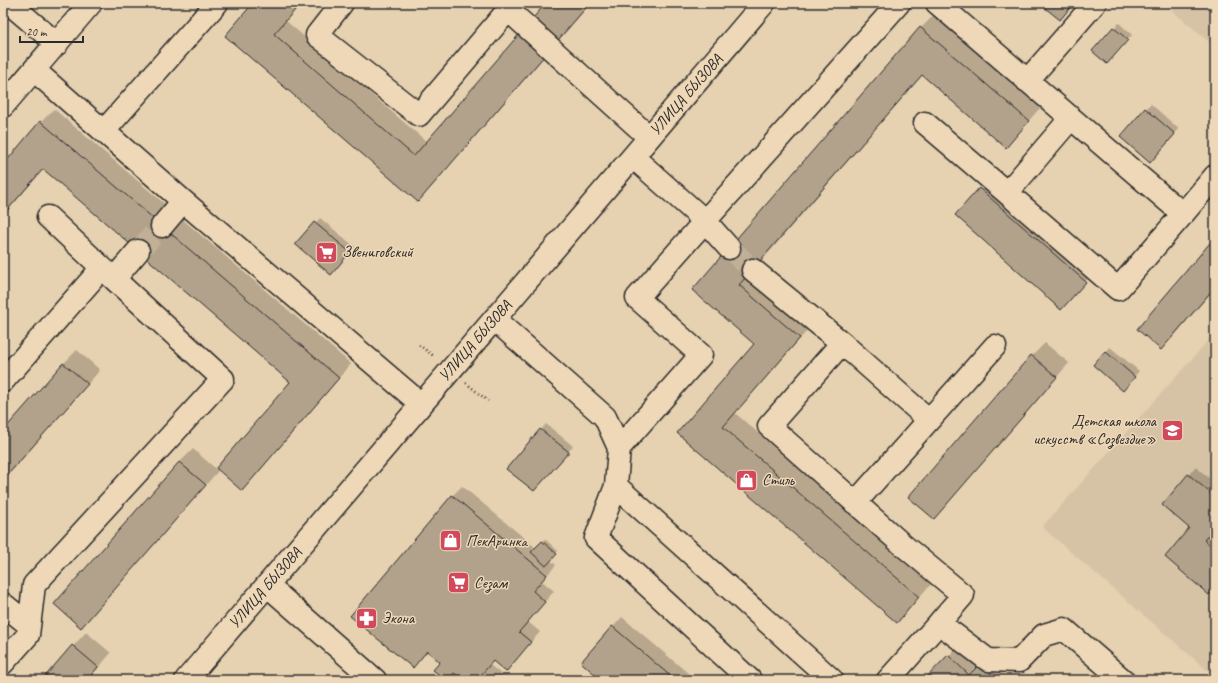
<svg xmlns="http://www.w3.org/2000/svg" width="1218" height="683" font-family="Caveat,sans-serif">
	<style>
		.built { fill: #d6c3a6 }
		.shadow { fill: #0003 }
		.building { fill: #b2a28c; stroke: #2b2b2b }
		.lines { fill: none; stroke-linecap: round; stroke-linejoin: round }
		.minor-tunnel { stroke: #c1b096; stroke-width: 22; stroke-dasharray: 22 11; stroke-linecap: butt }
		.minor-casing { stroke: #2b2b2b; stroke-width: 25 }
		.path { stroke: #2b2b2b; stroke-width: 2.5; stroke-dasharray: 1 3; stroke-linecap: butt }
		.minor { stroke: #eed8b7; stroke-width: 22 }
		.labels { text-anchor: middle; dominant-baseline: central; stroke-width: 3; stroke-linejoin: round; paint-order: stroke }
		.street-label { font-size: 16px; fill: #2b2b2b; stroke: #eed8b7 }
		.poi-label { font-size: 16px; fill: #2b2b2b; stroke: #eed8b7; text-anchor: start }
	</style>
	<rect width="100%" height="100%" fill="#e6d1b1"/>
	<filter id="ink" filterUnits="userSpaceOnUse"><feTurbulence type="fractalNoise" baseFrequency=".025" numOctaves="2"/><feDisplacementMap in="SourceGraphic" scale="8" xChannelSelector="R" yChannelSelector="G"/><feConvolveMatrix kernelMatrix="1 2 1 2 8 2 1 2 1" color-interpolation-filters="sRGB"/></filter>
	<g filter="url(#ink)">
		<path class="built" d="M1163,3H1215V47Z
			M1215,333V677L1042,527Z"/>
		<path class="shadow" d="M254,3H302L286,21L427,142L548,3H591L431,187L418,200L226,35Z
			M934,15L1041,107L1006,146L923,74L752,272L813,324L735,413L932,583L897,621L678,432L755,344L693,290L921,28Z
			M1119,23L1132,35L1112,58L1114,28Z
			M1151,104L1179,129L1155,156L1146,109Z
			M54,109L351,364L255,476L219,470L94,613L56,604L180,462L193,449L216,469L292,382L44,169L3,216V166L41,122Z
			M998,170L1103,263L1061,308L956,215Z
			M320,218L355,247L336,268L297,244Z
			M1215,239V288L1175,335L1161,349Z
			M1045,343L1069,363L947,504L934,518L1032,356Z
			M1110,347L1139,371L1128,384L1105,352Z
			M77,350L100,370L3,481V432L64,363Z
			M546,424L573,446L539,485L508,469Z
			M1196,467L1215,483V528L1211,532L1215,536V587L1191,528L1188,475Z
			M462,486L536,548L545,539L558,551L550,560L556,565L542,581L554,591L528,622L540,632L506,670L494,660L490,665L508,680H465L428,650L413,667L452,496Z
			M622,617L696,680H603L582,662Z
			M86,632L111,653L88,680H43Z
			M965,639L986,659L998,648L1013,662L996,680H926Z"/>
		<path class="building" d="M253,3H301L274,34L414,156L546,3H590L418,202L225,36Z
			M1039,3H1074L1060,20Z
			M920,27L1029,121L1006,148L922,75L739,285L800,338L723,427L919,597L897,623L677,433L754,344L692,290Z
			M1113,27L1128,40L1107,64L1092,51Z
			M1145,108L1175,134L1150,163L1120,137Z
			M40,121L339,378L242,491L216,468L290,382L43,169L3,215V165Z
			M979,188L1086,282L1061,310L955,215Z
			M314,222L350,252L331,275L295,244Z
			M1215,237V287L1161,350L1137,329Z
			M1105,351L1135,377L1123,391L1093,365Z
			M1031,355L1057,377L934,519L908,497Z
			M63,363L88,384L3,480V431Z
			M540,429L569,452L534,491L506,469Z
			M179,462L206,485L81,628L54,604Z
			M1188,474L1215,497V528L1204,540L1215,549V588L1209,595L1165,557L1189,528L1162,505Z
			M452,495L547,575L533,591L545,602L519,632L531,642L506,672L493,661L481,675L487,680H463L454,673L448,680H446L433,670L440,662L427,651L413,668L350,616Z
			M542,541L557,554L546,566L531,552Z
			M612,626L675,680H601L581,662Z
			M72,645L98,667L87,680H42Z
			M948,655L969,675L980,664L997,679L924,680Z"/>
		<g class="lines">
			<path class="minor-tunnel" d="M729,248L753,270
				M138,251L162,226"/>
			<defs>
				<path id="minor" d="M9,3L57,44
					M342,3L317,35L419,115L508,10L510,3
					M937,3L1183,214L1215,176
					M508,10L649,137
					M34,70L183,201L421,404
					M1027,81L1095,3
					M3,106L91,3
					M1071,118L1007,193L1118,289L1183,214
					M925,123L1007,193
					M104,131L217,3
					M633,157L705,221L899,3
					M48,217L114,279L138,251
					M162,226L183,201
					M753,270L842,343L769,426L904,546L963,595L939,623
					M494,319L605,417L619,448L616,486L832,680
					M842,343L929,420
					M3,381L102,268
					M619,448L701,355L637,298L705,221L729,248
					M616,486L596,538L750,680
					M855,503L995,346
					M267,585L375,680
					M3,604L29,625
					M3,663L28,635L34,585L223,379L114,279
					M186,680L764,3
					M888,680L939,623L988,660L1019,661L1044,635L1064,629L1123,680"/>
			</defs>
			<use href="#minor" class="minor-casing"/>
			<path class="path" d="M419,345L435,357
				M466,383L488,401"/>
			<use href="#minor" class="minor"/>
		</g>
	</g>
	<defs>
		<symbol id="supermarket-square" viewBox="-11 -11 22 22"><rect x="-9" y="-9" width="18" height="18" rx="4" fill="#d1495b" stroke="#eed8b7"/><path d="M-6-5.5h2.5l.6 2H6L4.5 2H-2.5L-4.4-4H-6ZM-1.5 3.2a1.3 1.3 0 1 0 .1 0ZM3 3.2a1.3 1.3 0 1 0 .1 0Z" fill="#fff"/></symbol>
		<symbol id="school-square" viewBox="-11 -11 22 22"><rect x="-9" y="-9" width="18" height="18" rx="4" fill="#d1495b" stroke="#eed8b7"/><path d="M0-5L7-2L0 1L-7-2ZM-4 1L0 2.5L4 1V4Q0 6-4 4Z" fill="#fff"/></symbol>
		<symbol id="shop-square" viewBox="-11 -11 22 22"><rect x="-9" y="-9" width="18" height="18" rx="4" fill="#d1495b" stroke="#eed8b7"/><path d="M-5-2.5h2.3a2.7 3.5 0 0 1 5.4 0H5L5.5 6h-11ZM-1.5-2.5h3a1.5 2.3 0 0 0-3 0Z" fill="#fff"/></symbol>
		<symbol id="pharmacy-square" viewBox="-11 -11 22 22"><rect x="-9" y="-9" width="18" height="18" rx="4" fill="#d1495b" stroke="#eed8b7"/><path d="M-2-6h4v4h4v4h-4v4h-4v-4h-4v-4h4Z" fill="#fff"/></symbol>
	</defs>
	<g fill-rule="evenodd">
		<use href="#supermarket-square" x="314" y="240" width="25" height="25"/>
		<use href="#school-square" x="1160" y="418" width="25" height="25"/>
		<use href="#shop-square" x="734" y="468" width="25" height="25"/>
		<use href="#shop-square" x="438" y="528" width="25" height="25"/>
		<use href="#supermarket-square" x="446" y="570" width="25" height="25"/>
		<use href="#pharmacy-square" x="354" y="606" width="25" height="25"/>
	</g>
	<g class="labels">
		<g class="street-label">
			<text transform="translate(686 95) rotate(-49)">УЛИЦА БЫЗОВА</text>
			<text transform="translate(475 341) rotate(-49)">УЛИЦА БЫЗОВА</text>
			<text transform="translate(265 588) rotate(-49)">УЛИЦА БЫЗОВА</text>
		</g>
		<g class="poi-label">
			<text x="342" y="252">Звениговский</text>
			<text x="1156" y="421" text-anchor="end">Детская школа<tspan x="1156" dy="18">искусств «Созвездие»</tspan></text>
			<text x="762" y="480">Стиль</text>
			<text x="466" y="541">ПекАринка</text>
			<text x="474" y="583">Сезам</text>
			<text x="382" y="618">Экона</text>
		</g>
	</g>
	<rect width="1218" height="683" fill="none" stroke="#eed8b7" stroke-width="16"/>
	<rect x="8" y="8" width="1202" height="667" fill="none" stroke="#2b2b2b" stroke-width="1.5" filter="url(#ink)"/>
	<path d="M20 36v6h63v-6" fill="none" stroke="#2b2b2b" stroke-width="2"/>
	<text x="26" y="36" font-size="12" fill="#2b2b2b" stroke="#eed8b7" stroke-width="3" paint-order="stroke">20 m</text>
</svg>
